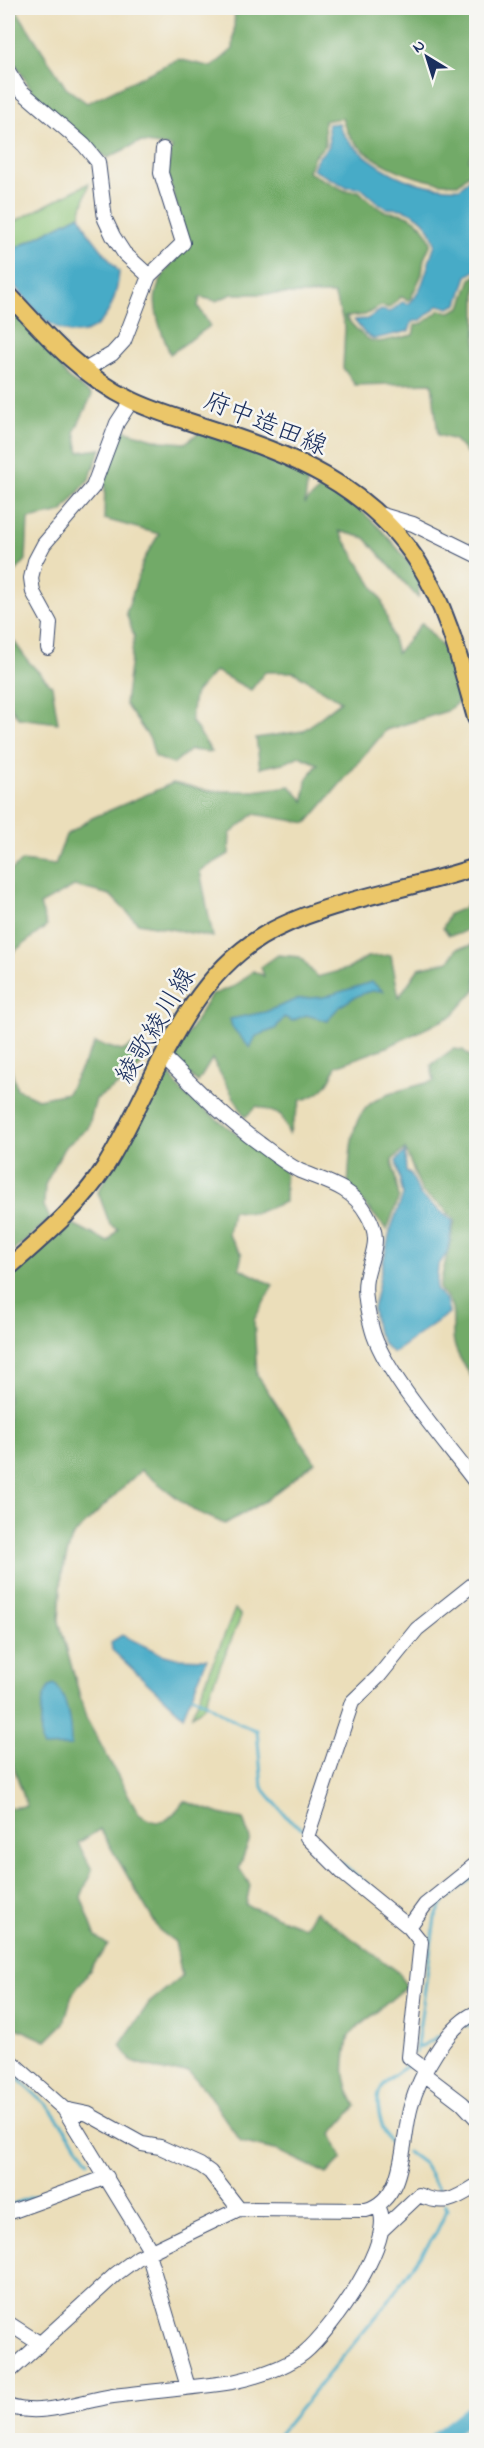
<svg xmlns="http://www.w3.org/2000/svg" width="484" height="2448" font-family="'Indie Flower','Klee One',sans-serif">
	<style>
		.green { fill: #8dc578; stroke: #547a6b; stroke-width: 1.5 }
		.forest { fill: #72aa68; stroke: #466c63; stroke-width: 1.5 }
		.water { fill: #47abc7; stroke: #316d92; stroke-width: 1.5 }
		.lines { fill: none; stroke-linecap: round; stroke-linejoin: round }
		.stream { stroke: #47abc7; stroke-width: 3 }
		.river { stroke: #47abc7; stroke-width: 16 }
		.minor-casing { stroke: #3a496c; stroke-width: 16 }
		.major-casing { stroke: #3a496c; stroke-width: 20 }
		.minor { stroke: #fff; stroke-width: 14 }
		.major { stroke: #ebc669; stroke-width: 16 }
		.labels { text-anchor: middle; dominant-baseline: central; stroke-width: 5; stroke-linejoin: round; paint-order: stroke }
		.street-label { font-size: 26px; fill: #1b2f5e; stroke: #f6f6f2 }
	</style>
	<rect width="100%" height="100%" fill="#f6f6f2"/>
	<filter id="ink" filterUnits="userSpaceOnUse"><feTurbulence type="fractalNoise" baseFrequency=".0167" numOctaves="2"/><feDisplacementMap in="SourceGraphic" scale="12" xChannelSelector="R" yChannelSelector="G"/><feConvolveMatrix kernelMatrix="1 2 1 2 8 2 1 2 1" color-interpolation-filters="sRGB"/></filter>
	<filter id="wash" filterUnits="userSpaceOnUse"><feTurbulence type="fractalNoise" baseFrequency=".008" numOctaves="4" result="noise"/><feDisplacementMap in="SourceGraphic" scale="24" xChannelSelector="R" yChannelSelector="G"/><feGaussianBlur stdDeviation="1.35" result="paint"/><feColorMatrix in="noise" values="0 0 0 0 0 0 0 0 0 0 0 0 0 0 0 0 0 1.4 0 .05"/><feComposite in="paint" operator="in"/></filter>
	<g filter="url(#wash)">
		<rect width="100%" height="100%" fill="#ebdeba"/>
		<path class="green" d="M89,183L80,215L8,252V225Z
			M235,1609L241,1616L203,1708L192,1715Z"/>
		<path class="forest" d="M8,8H15L66,88L87,103L178,59L212,67L233,49L235,8H476V146L469,159L473,170L458,184C420,184 351,159 342,118L324,121L325,145L314,157L308,172L346,191H359C367,200 375,206 385,211C390,213 394,212 399,213C416,217 427,228 431,243L424,259L422,274L411,298L408,300L401,297L389,308L381,306L365,315L345,317C376,350 370,343 413,335L415,325L423,323L440,310L450,312L461,307L471,279L476,275V463L455,440L438,435L432,383L355,385L343,368L345,327L334,294H232L216,301L200,297L198,306L210,326L170,354C148,298 148,289 188,244L167,172L172,147L140,142L107,158L34,94L8,52Z
			M8,304L40,338L68,378L92,395L75,431L79,452L101,449L89,479L62,512L28,519L26,560L8,580Z
			M123,430L161,441L185,443L200,432L256,452L308,476L305,503L324,486C365,507 393,541 420,577L418,598L365,538L339,531L382,601L397,653L422,623L452,658L465,696L447,711L386,730L307,823L254,814L230,834L229,854L200,871L213,937L138,923L110,895L74,886L40,905L47,926L8,956V873L22,861L55,865L66,835L92,818L173,783L210,791H254L290,786L304,801L306,780L318,764L299,756L287,762L260,768L256,738L303,731L341,701L294,672H265L251,690L215,671L194,695L191,720L212,752L190,750L173,764L155,757L150,739L125,704L134,636L126,613L144,559L159,534L104,519L105,481Z
			M8,633L28,661L52,686L58,723L18,718L8,702Z
			M476,890V924L459,934L449,935L443,928L449,914L464,908Z
			M476,932V989L452,1016L387,1047L336,1066C330,1084 321,1096 301,1100L289,1134L281,1115L257,1106L245,1117L212,1059L198,1082L177,1064L174,1057L211,995L235,986L253,971L264,976L261,967L278,955L300,957L317,977L350,968L367,957L391,955L399,997L419,968L449,961L457,948L471,946Z
			M143,1040L145,1061L126,1080L96,1099L88,1128L64,1148L45,1185L44,1206L50,1219L8,1255V1057L17,1089L38,1099L67,1093L95,1043L122,1051Z
			M453,1049L463,1050L476,1062V1384C470,1374 458,1358 455,1347C448,1323 462,1309 439,1289L455,1221L444,1208L422,1192L405,1149L392,1160L399,1197L387,1230L348,1185C350,1163 349,1126 365,1109C378,1093 414,1087 434,1081L431,1065Z
			M170,1075L183,1093L285,1171V1202L256,1213L232,1211L228,1235L242,1254L239,1268L273,1285L254,1320L257,1375L315,1462L265,1501L225,1524L193,1510L141,1470L72,1537L62,1573L59,1621L86,1718L139,1814C161,1830 170,1820 184,1801L220,1814L243,1819L250,1839L239,1868L250,1885L246,1905L304,1927L315,1911L400,1974L406,1987L349,2035C343,2065 341,2079 356,2106L332,2134L342,2158L327,2174L279,2151L241,2142L206,2091L189,2071L166,2072L131,2061L120,2045L149,2003L182,1976L175,1942L159,1930L100,1829L78,1843L92,1870L81,1897L96,1937L108,1945L72,1995L64,2023L46,2041L8,2024V1808L27,1806L8,1750V1276L71,1223L108,1242L118,1229L110,1225L98,1192C110,1171 154,1081 170,1075Z"/>
		<path class="water" d="M339,123C343,146 391,176 414,182C429,186 445,189 460,188L476,172V270L467,276L458,304L449,308L439,305L421,320L412,322L409,331L374,339L365,334L354,320L367,319L381,310L390,312L402,302L408,304C423,295 428,261 435,244C431,226 420,214 401,209C396,208 392,209 387,208C376,203 369,195 361,188L347,187L313,170L317,159L329,146L328,124Z
			M80,215L88,232L119,272C116,315 90,354 45,320C31,309 21,291 8,279V252Z
			M372,982L383,991C365,988 336,1005 328,1021L306,1015L292,1021L284,1017L275,1029L256,1036L250,1048L232,1027L230,1019L265,1012L298,999L324,997Z
			M405,1152L406,1172L411,1174L420,1195L453,1221L447,1253L438,1266L436,1290L446,1300L449,1313L393,1353L384,1345L376,1329L373,1309L390,1231L403,1195L396,1161Z
			M122,1635L161,1654L176,1658L207,1659L183,1716L112,1650L111,1642Z
			M54,1684C68,1695 71,1729 71,1746L43,1747L41,1743C41,1728 38,1690 54,1684Z"/>
		<g class="lines">
			<path class="stream" d="M188,1694C213,1704 231,1724 257,1730L262,1787L289,1820L304,1829
				M340,1862L390,1903
				M467,2026L476,2022
				M418,2048L441,2035
				M416,2052L435,1918L445,1900L476,1875
				M8,2070L48,2106L89,2161
				M398,2149C384,2145 375,2106 379,2093C384,2079 400,2072 411,2063
				M408,2152L424,2164L442,2195
				M8,2206L92,2175L94,2169
				M274,2440L384,2307L436,2233L447,2210L445,2204"/>
			<path class="river" d="M436,2440L476,2409"/>
		</g>
	</g>
	<g filter="url(#ink)">
		<g class="lines">
			<defs>
				<path id="minor" d="M8,71L20,90L84,145L98,162L105,219L113,236L124,253L149,276
					M83,371L112,354L124,341L149,276L183,243L161,173L163,149
					M379,514L413,524L476,555
					M48,648L50,623L33,592L31,578L35,561L44,544L93,487L117,423L132,400
					M164,1057C195,1087 224,1118 259,1143C271,1152 286,1164 300,1171C327,1182 352,1187 367,1214C383,1241 371,1253 366,1279C363,1294 368,1314 372,1329C383,1372 448,1445 476,1483
					M409,1927L425,1905L476,1864
					M8,2059L64,2109L151,2251
					M426,2070L409,2057L421,1942L409,1927L345,1875L307,1837L352,1702L379,1676L417,1629L476,1582
					M424,2074L462,2103L476,2118
					M64,2109L88,2114L142,2144L160,2147L200,2165L210,2172L239,2209
					M8,2213L107,2177
					M383,2229L419,2195C444,2206 454,2200 476,2186
					M148,2253L188,2387
					M8,2323L39,2343
					M8,2373L116,2274L139,2257L239,2209L366,2210C407,2199 401,2140 411,2106C419,2077 448,2024 476,2013
					M8,2406C41,2418 80,2401 113,2396C153,2391 192,2388 232,2382C255,2377 285,2368 304,2353C329,2333 399,2237 378,2207"/>
				<path id="major" d="M8,294C45,334 81,376 131,400C155,412 182,419 208,428C292,455 367,484 418,562C448,609 461,665 476,718
					M8,1268C43,1237 79,1207 105,1167C153,1090 180,987 261,937C320,901 410,890 476,867"/>
			</defs>
			<use href="#minor" class="minor-casing"/>
			<use href="#major" class="major-casing"/>
			<use href="#minor" class="minor"/>
			<use href="#major" class="major"/>
		</g>
	</g>
	<g class="labels">
		<g class="street-label">
			<text transform="translate(265 425) rotate(22)">府中造田線</text>
			<text transform="translate(157 1026) rotate(-59)">綾歌綾川線</text>
		</g>
	</g>
	<rect width="484" height="2448" fill="none" stroke="#f6f6f2" stroke-width="30"/>
	<g transform="translate(427 57) rotate(322)" stroke="#f6f6f2" stroke-width="4.5" paint-order="stroke">
	<path d="M0-4.5L10 22L0 15L-10 22Z" fill="#1b2f5e"/>
	<text y="-9" font-size="16" font-weight="bold" text-anchor="middle" fill="#1b2f5e">N</text>
	</g>
</svg>
